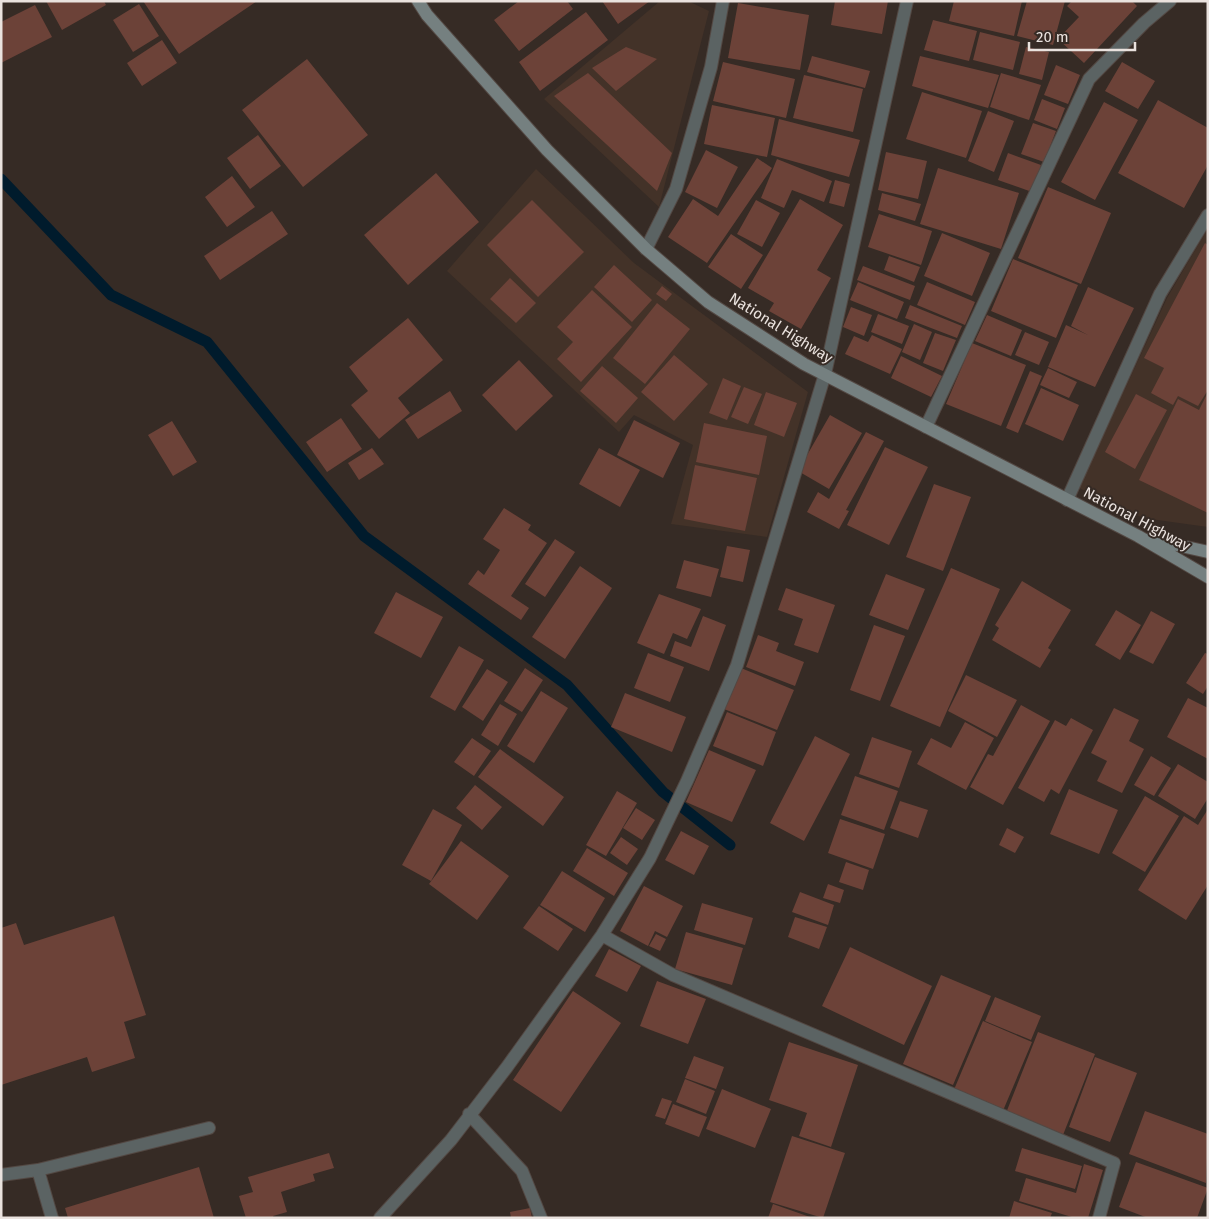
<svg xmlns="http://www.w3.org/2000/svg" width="1209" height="1219" font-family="'Fira Sans',sans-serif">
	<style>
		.built { fill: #433228 }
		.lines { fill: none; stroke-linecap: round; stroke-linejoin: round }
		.stream { stroke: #001b2c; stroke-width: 11 }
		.building { fill: #6c4238 }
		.service-casing { stroke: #534843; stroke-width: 14 }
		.minor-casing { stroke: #534843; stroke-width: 14 }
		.secondary-casing { stroke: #534843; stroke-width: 14 }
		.service { stroke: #5b6363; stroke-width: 12 }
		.minor { stroke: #5b6363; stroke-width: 12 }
		.secondary { stroke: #758080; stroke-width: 12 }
		.labels { text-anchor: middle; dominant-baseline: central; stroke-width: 4; stroke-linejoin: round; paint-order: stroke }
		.street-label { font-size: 15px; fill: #eae2de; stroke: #362b25 }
	</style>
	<rect width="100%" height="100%" fill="#362b25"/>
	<path class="built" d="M660,1H688L709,11L659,207L544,99Z
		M536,169L634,263L808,392L767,537L671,524L693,445L634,415L619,432L447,271Z
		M1208,228V527L1143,518L1079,488L1167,298Z"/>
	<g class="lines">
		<path class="stream" d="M1,179L111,295L207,342L364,536L567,685L663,792L730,845"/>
	</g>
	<path class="building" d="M46,1H104L106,5L62,30Z
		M143,1H257L179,54Z
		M519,1H567L573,9L519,51L494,20Z
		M602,1H650L618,24Z
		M835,1H888L882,34L831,25Z
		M954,1H1022L1014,36L949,21Z
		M1027,1H1065L1053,45L1017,36Z
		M1072,1H1132L1137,6L1084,63L1058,39L1079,17L1067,6Z
		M738,3L809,15L800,70L728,58Z
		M139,4L159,36L133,52L113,20Z
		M35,5L52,37L1,63V22Z
		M586,12L608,40L540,91L519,62Z
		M933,20L977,31L969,61L924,50Z
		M980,32L1020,42L1013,70L973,60Z
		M162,40L177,63L142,86L127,63Z
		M626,47L657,59L616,91L592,68Z
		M1026,47L1049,52L1042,80L1019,74Z
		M812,56L870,71L865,88L807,72Z
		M920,56L999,75L988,108L912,86Z
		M307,59L368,135L303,187L242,110Z
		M723,62L795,79L786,118L713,101Z
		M1122,62L1155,81L1138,109L1105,91Z
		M1056,65L1080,75L1068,104L1044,95Z
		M588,73L672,153L657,191L554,96Z
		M1001,73L1041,85L1029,120L990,107Z
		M804,75L863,89L853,132L793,118Z
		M922,92L982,111L966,158L906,139Z
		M1042,99L1065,108L1057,129L1034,120Z
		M1158,100L1208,128V165L1184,208L1118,173Z
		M1104,102L1138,120L1095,200L1061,182Z
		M712,105L775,118L767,157L704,144Z
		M988,111L1014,121L994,172L968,161Z
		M779,119L860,140L849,177L771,155Z
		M1033,123L1056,131L1044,162L1021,154Z
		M258,135L281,166L250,189L227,158Z
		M706,150L738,167L717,208L685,192Z
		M886,152L927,161L918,199L878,190Z
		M1008,153L1041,165L1032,192L998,180Z
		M757,158L772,168L707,263L668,237L693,199L718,216Z
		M777,159L832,181L824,202L792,190L784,208L761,198Z
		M938,168L1019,193L1001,249L920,224Z
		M436,173L479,222L408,285L364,235Z
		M232,176L255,207L227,227L205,197Z
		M835,180L850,184L844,207L829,203Z
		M1048,187L1111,213L1081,284L1018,258Z
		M882,193L921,204L915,221L878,210Z
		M800,199L843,225L817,270L831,278L801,329L769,311L774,303L748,288Z
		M532,200L584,252L538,297L487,245Z
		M756,200L780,213L762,247L737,234Z
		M272,211L288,234L220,280L204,256Z
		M879,214L932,231L921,265L868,247Z
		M942,233L990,253L972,296L924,276Z
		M731,234L763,255L741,289L708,267Z
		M1205,243L1208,245V390L1198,406L1178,396L1173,405L1151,393L1164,368L1144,358Z
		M889,256L920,267L914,282L884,270Z
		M1013,259L1078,285L1056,338L991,311Z
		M614,265L652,300L632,322L594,287Z
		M863,266L915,286L910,300L857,280Z
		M510,278L536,303L516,323L490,299Z
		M858,282L904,302L897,319L850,300Z
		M927,282L975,302L965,325L917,305Z
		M662,286L672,294L666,301L656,294Z
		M1088,287L1134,308L1095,387L1048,367L1066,325L1088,335L1071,326Z
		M592,290L632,327L581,382L557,359L573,342L557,327Z
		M657,303L690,329L645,384L613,358Z
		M910,305L962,326L957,338L905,318Z
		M851,307L872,315L864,336L843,327Z
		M878,314L909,326L902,344L871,332Z
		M987,315L1022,330L1011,356L975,341Z
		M408,318L443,360L398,398L410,413L379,439L351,405L368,391L349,367Z
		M914,324L932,332L920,360L902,352Z
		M1025,332L1049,342L1039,365L1015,355Z
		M935,333L956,340L943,371L923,363Z
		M872,335L902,349L890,374L845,354L854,336L868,342Z
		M972,343L1026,365L1001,426L946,404Z
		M674,355L708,384L674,421L641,392Z
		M901,356L942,376L931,397L891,378Z
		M519,360L553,396L516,431L482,395Z
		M602,366L638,398L616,423L580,391Z
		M1048,368L1077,382L1069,398L1040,385Z
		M1030,371L1042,376L1018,433L1006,428Z
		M723,378L741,386L727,420L709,413Z
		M744,387L762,394L748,424L731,417Z
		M1041,388L1079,405L1063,441L1025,424Z
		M450,391L462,411L418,439L405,420Z
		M766,392L797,403L784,437L754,425Z
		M1208,392V513L1139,480L1178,399L1199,410Z
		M1136,394L1167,410L1135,469L1105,452Z
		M830,415L862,433L829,489L798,471Z
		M341,418L362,449L327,472L306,442Z
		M634,420L680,443L663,478L617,455Z
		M172,421L197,462L173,476L148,435Z
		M704,423L767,436L759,475L696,462Z
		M866,432L884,441L846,510L849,511L839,529L807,512L818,492L829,499Z
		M885,447L928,467L889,545L847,525Z
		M372,448L384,464L359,480L348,463Z
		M599,448L640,470L620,507L579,484Z
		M695,465L757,478L745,531L684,519Z
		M934,484L971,497L943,571L906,557Z
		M504,508L531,525L528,530L547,543L511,596L529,608L521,620L468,584L478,570L484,575L500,550L483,539Z
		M555,539L575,552L545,597L525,584Z
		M727,546L750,550L743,582L720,577Z
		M684,560L719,569L711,597L676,588Z
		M580,566L612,588L565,659L532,637Z
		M951,568L1000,589L940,727L890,706Z
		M886,574L925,589L908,630L869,615Z
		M1022,581L1071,610L1048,648L1051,650L1040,668L992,640L999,628L995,625Z
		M786,588L835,605L818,653L794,645L803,619L778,610Z
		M396,592L443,617L421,658L374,633Z
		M659,594L701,609L687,639L673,633L664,654L637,643Z
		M1116,610L1141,625L1120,660L1095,645Z
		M1151,611L1175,624L1153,664L1129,652Z
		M703,616L726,625L709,671L670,656L675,641L691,647Z
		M874,625L905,636L880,701L850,690Z
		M758,635L779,643L776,651L804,662L795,686L746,667Z
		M459,646L484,660L455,711L430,697Z
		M648,653L684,667L670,702L634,688Z
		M1205,653L1208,654V686L1203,694L1186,683Z
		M525,668L543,680L522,712L504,701Z
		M741,668L794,690L777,730L724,709Z
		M487,669L508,682L483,721L462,707Z
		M966,675L1017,700L997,737L948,711Z
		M541,691L568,708L534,763L507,746Z
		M625,693L686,717L672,752L611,727Z
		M1188,698L1208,708V759L1167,737Z
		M500,704L517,714L498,746L481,735Z
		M1021,705L1050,721L1003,805L970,787L988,754L993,756Z
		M1114,708L1139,720L1129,741L1144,749L1122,793L1097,781L1107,761L1091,753Z
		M727,712L776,732L763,766L713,746Z
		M1071,718L1093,730L1059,794L1051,789L1044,802L1018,788L1055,720L1066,726Z
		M965,722L994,738L966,790L917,764L931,738L951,748Z
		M815,736L850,754L804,841L770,823Z
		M872,737L912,751L899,788L859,774Z
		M472,738L491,751L474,776L454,762Z
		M500,749L564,797L543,826L478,777Z
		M709,750L756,770L732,822L686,802Z
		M1151,756L1171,768L1154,796L1134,785Z
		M1178,764L1208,782V798L1195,819L1158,796Z
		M855,776L898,791L884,830L841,815Z
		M475,785L502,807L482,830L456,808Z
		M1069,789L1118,810L1099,854L1050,834Z
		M617,791L637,803L606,856L586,845Z
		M1145,796L1179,816L1145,872L1112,853Z
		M900,801L928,810L918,838L890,828Z
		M636,808L655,820L642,840L623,828Z
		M433,809L462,825L431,881L402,865Z
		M1208,809V885L1186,920L1138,890L1184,816L1198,825Z
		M840,819L885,834L873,869L828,853Z
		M1007,828L1024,837L1015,853L999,845Z
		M681,831L709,846L694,875L665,860Z
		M621,837L638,849L627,865L610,853Z
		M461,841L509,876L477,920L429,884Z
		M587,848L628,873L614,896L573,871Z
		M846,862L869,870L863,890L839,882Z
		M562,871L605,898L585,932L540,905Z
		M828,884L844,890L840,903L823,898Z
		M644,886L683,906L667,937L655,931L648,946L620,931Z
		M800,892L834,905L828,925L792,912Z
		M702,903L753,918L745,945L694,930Z
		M539,906L573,929L558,951L523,928Z
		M114,916L146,1015L124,1022L135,1058L92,1072L87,1057L1,1085V928L16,923L24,945Z
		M795,917L827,927L819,949L788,937Z
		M686,932L743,948L732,985L675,969Z
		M656,934L666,939L660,951L649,946Z
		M850,947L932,986L904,1045L822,1006Z
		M609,949L641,966L627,992L595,976Z
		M941,975L991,996L953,1085L903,1064Z
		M657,981L706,999L688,1044L640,1026Z
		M573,991L621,1023L561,1112L513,1080Z
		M995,997L1041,1016L1031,1040L985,1021Z
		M983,1021L1032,1042L1002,1113L953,1092Z
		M1038,1032L1095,1054L1063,1135L1006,1113Z
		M789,1042L858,1065L831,1147L799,1136L807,1113L769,1100Z
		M694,1056L724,1067L716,1089L685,1078Z
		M1095,1057L1137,1073L1110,1142L1069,1127Z
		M685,1079L715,1091L706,1114L676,1102Z
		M722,1089L771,1109L755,1148L706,1129Z
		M662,1098L672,1101L665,1119L655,1116Z
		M673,1104L707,1117L699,1137L665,1124Z
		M1145,1111L1208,1134L1206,1183L1129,1154Z
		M792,1136L845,1153L823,1218L770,1202Z
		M1022,1148L1082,1166L1075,1189L1015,1171Z
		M329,1153L334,1168L313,1174L315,1181L281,1192L287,1212L273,1216L274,1218H246L239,1196L253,1192L248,1177Z
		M1136,1162L1208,1188L1197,1218H1148L1119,1207Z
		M1084,1164L1103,1170L1088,1218H1075L1019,1201L1026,1178L1076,1193Z
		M199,1167L214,1218H68L65,1208Z
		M1014,1201L1052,1213L1050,1218H1009Z
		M773,1204L810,1217V1218H768Z
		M530,1208L532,1218H511L510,1212Z"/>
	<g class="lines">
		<defs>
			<path id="service" d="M38,1170L209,1128
				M1,1175L38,1170L52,1218"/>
			<path id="minor" d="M646,249L676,189L711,67L723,1
				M926,427L1089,79L1144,23L1170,1
				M1067,500L1160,294L1208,215
				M602,935L673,975L1114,1163L1099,1218
				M469,1114L522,1171L541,1218
				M380,1218L451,1140L507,1067L602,935L650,858L687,781L737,665L825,374L907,1"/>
			<path id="secondary" d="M418,1L427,15L547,150L646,249L708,302L804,364L1138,536L1208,577
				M1150,539L1208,552"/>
		</defs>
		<use href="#service" class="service-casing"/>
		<use href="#minor" class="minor-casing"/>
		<use href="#secondary" class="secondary-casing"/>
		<use href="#service" class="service"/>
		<use href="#minor" class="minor"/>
		<use href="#secondary" class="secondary"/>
	</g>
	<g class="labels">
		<g class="street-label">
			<text transform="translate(781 328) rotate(32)">National Highway</text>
			<text transform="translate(1137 519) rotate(28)">National Highway</text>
		</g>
	</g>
	<rect width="1209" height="1219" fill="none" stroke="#eae2de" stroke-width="5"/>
	<path d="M1029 42v8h106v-8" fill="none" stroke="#eae2de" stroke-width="2.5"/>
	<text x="1036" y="42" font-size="15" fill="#eae2de" stroke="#362b25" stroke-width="4" paint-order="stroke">20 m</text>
</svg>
